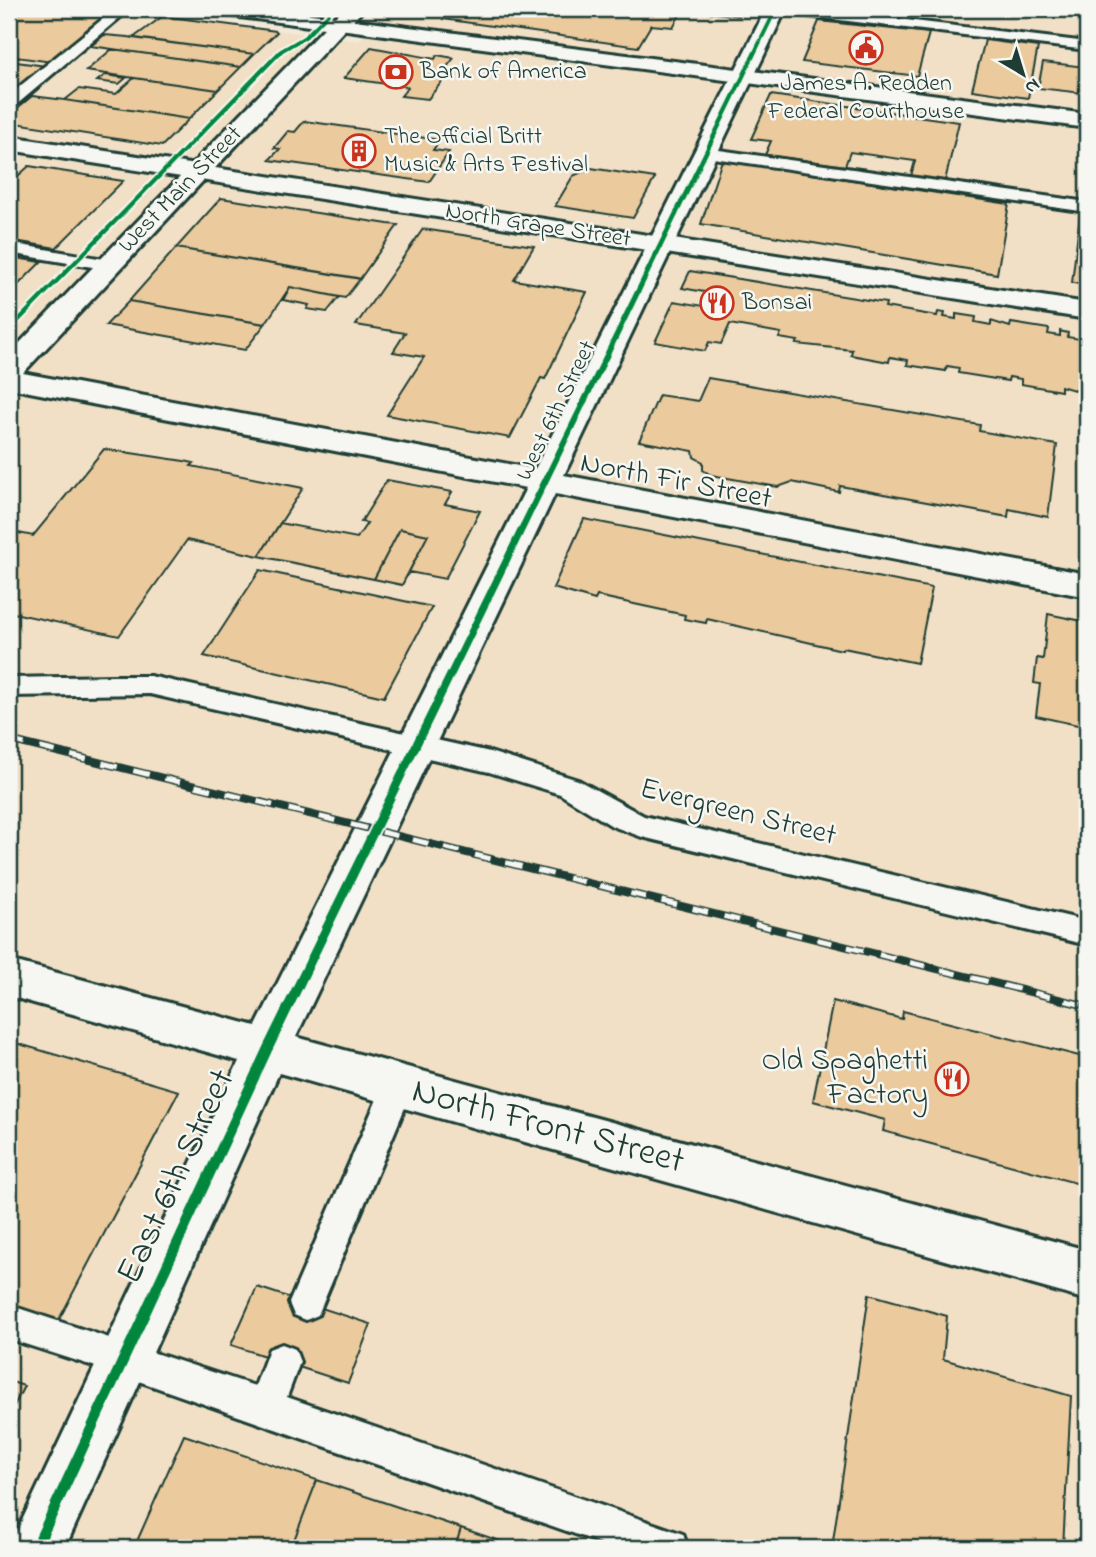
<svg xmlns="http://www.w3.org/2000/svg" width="1096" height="1557" font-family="'Indie Flower',sans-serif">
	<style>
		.built { fill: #f1e0c6 }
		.building { fill: #ebca9d; stroke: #1f3d34; stroke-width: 2 }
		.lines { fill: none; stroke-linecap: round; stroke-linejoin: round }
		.lane-casing { stroke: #1f3d34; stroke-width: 6 }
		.street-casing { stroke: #1f3d34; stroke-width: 6 }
		.secondary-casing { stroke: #1f3d34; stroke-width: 6 }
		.lane { fill: #f6f6f2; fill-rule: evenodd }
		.street { fill: #f6f6f2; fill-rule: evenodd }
		.secondary { fill: #f6f6f2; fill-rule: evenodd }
		.rail-casing { stroke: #1f3d34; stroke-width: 8 }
		.rail { stroke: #f6f6f2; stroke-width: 5; stroke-dasharray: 16; stroke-linecap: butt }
		.cycleway-casing { stroke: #f6f6f2; stroke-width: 4 }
		.cycleway { fill: #00873e; fill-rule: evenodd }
		.labels { text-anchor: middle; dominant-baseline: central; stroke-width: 5; stroke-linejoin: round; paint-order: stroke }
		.far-poi-label { font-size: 24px; fill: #1f3d34; stroke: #f6f6f2; text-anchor: start }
		.far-street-label { font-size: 24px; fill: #1f3d34; stroke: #f6f6f2 }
		.street-label { font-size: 30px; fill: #1f3d34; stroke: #f6f6f2 }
		.poi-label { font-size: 30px; fill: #1f3d34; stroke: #f6f6f2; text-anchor: end }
		.near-street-label { font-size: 37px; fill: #1f3d34; stroke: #f6f6f2 }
	</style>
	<rect width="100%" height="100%" fill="#f3e9d8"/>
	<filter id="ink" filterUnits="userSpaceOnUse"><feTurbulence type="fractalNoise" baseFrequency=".0143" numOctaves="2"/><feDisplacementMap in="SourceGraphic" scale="14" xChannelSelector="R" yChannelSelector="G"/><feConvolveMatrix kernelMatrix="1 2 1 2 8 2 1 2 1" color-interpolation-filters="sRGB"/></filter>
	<g filter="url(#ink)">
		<path class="built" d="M9,9H115L359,41L389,9H1087V1548H9Z"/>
		<path class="building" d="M9,9H88L112,12L52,62L9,56Z
			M27,9H88L112,12L52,62L9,56V19Z
			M451,9H743L739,16L683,9L673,27L651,25L638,47L443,19Z
			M163,16L276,31L277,32L254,54L133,38Z
			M819,21L929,33L917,76L802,62Z
			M104,35L128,37L254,54L241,67L91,46Z
			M985,40L1038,47L1028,98L972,90Z
			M371,47L435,59L437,55L454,58L439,77L445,78L428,99L401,96L408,87L344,78Z
			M112,49L241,67L218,90L86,71Z
			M9,61L46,66L14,91H9Z
			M1043,62L1086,67L1082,93L1038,88Z
			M105,75L126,78L119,84L97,81Z
			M134,78L218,90L189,119L65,100L79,89L116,94Z
			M771,95L959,122L945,181L911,176L915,161L850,152L845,166L765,155L771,141L751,139Z
			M32,96L65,100L189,119L162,146L9,122V115Z
			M304,121L440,140L433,150L449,152L429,182L269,160L280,149L274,148L288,131L295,132Z
			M722,160L1009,204L997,274L701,224Z
			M29,166L123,181L56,248L9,240V184Z
			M591,168L655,178L633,218L555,206L573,176Z
			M221,198L388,224L398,225L360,279L176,248Z
			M1080,214L1087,215V285L1072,283Z
			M423,229L534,246L514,280L587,292L545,379L541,378L510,438L387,415L424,357L393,352L405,333L356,325Z
			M176,248L357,278L360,279L345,298L290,287L265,324L129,301Z
			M9,257L41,262L9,294Z
			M690,271L886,303L885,307L937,316L938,312L945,313L944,317L956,319V314L976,317L975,322L991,325V321L1010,327L1011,323L1049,329L1048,334L1060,336V331L1068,333L1067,337L1087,340V394L1061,386V391L1021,384V379L1009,377L1008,381L958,373L959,368L947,366L946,371L907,365L908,360L890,357L889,362L851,355L852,350L796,344L798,341L779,338L781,333L730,324L721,344L709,342L705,351L655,342L674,301L716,308L721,295L682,288Z
			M290,287L339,297L327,312L307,309L309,305L283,300Z
			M129,301L264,324H265L245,350L106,325Z
			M708,378L980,425L979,431L1057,445L1048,517L1009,509L1008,517L840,486L839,492L792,482L778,487L711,475L703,470V462L694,457L693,451L639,441L659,395L698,401Z
			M104,449L184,461L194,463L191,466L303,488L259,556L187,540L119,636L9,612V531L33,536Z
			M387,480L452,492L445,504L480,511L445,579L409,572L428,535L400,529L374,579L259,556L280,523L357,538L367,523L361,522Z
			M584,519L932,588L917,663L843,648L842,650L707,619L706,623L684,619L685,615L597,596L595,600L553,588Z
			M400,529L428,535L402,585L374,579Z
			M260,570L432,607L384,697L204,656Z
			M1048,614L1087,622V727L1036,716L1040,684L1034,683L1037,658L1043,659Z
			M833,1001L902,1019L903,1011L1087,1058V1186L883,1131L885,1120L813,1101Z
			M9,1041L179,1091L53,1331L9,1317Z
			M257,1287L371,1324L348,1383L231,1345Z
			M869,1294L947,1316L943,1359L1071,1396L1063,1548H832Z
			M9,1381L24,1386L9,1416Z
			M184,1435L317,1480L291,1548H134Z
			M317,1480L461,1528L455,1548H291Z
			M461,1528L521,1548H455Z"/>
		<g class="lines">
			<defs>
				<path id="lane" d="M115,9H130L15,106L9,108V95Z
					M775,9H815L1087,42V50L782,13Z
					M705,148L1087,202V212L699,156V150Z
					M9,243L110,260L119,265L110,270L9,253Z
					M114,676H150L490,752L578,780L644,816L1087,921V945L642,837L612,826L560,794L489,772L150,694L9,696V678Z
					M398,1072L409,1076L414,1086L318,1315L306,1320L294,1315L289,1303L387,1076Z
					M9,1305L255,1386L269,1349L282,1344L295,1349L300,1362L287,1397L669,1529L683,1534L688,1548H615L124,1376L9,1339Z"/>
				<path id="street" d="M339,18L1087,114V128L332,28L328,24Z
					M9,136L1087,303V319L9,150Z"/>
				<path id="secondary" d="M215,9H271L335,17L343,9H364L23,373L535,469L766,9H786L564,475L1087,574V597L555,494L296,1037L1087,1250V1300L279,1073L65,1548H9L239,1061L9,996V960L256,1026L526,488L9,388V354L324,28L225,15Z"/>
			</defs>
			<use href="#lane" class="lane-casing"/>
			<use href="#street" class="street-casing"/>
			<use href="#secondary" class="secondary-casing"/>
			<use href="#lane" class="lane"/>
			<use href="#street" class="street"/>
			<use href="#secondary" class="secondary"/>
			<defs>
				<path id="rail" d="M9,740L1087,1006"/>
			</defs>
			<use href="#rail" class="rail-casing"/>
			<use href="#rail" class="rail"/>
			<defs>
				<path id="cycleway" d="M331,9H335L307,38L283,52L11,331L9,332V327L279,50L303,36Z
					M774,9H778L271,1053L42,1548H30L263,1047Z"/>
			</defs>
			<use href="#cycleway" class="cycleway-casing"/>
			<use href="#cycleway" class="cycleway"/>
		</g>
	</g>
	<defs>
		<symbol id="civic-ring" viewBox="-11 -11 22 22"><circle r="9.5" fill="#f6f6f2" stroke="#c8321e" stroke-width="1.5"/><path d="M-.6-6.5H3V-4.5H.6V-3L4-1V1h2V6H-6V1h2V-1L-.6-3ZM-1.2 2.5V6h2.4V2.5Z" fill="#c8321e"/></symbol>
		<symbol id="bank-ring" viewBox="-11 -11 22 22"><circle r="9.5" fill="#f6f6f2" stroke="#c8321e" stroke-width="1.5"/><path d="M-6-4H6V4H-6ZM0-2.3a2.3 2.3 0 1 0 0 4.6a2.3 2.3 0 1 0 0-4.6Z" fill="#c8321e"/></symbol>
		<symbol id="building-ring" viewBox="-11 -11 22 22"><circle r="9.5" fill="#f6f6f2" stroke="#c8321e" stroke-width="1.5"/><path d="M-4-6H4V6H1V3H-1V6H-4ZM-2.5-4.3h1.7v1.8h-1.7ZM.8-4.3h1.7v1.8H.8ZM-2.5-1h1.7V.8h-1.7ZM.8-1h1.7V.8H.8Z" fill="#c8321e"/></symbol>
		<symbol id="restaurant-ring" viewBox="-11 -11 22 22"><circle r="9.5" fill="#f6f6f2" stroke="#c8321e" stroke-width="1.5"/><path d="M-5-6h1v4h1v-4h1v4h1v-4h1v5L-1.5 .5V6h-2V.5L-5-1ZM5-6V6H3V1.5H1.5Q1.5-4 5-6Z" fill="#c8321e"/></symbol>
	</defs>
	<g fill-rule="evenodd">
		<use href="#civic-ring" x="847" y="29" width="38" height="38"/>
		<use href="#bank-ring" x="377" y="53" width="38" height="38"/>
		<use href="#building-ring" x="340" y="132" width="38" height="38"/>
		<use href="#restaurant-ring" x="698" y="284" width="38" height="38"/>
		<use href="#restaurant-ring" x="933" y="1060" width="38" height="38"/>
	</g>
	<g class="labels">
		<g class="far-poi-label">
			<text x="420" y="72">Bank of America</text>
			<text x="866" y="84" text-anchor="middle">James A. Redden<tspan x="866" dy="28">Federal Courthouse</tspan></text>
			<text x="384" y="137">The Official Britt<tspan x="384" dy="28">Music &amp; Arts Festival</tspan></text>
			<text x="742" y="303">Bonsai</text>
		</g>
		<g class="far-street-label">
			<text transform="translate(181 190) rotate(-46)">West Main Street</text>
			<text transform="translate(538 226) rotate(9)">North Grape Street</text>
			<text transform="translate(557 411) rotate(-64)">West 6th Street</text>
		</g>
		<g class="street-label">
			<text transform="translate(676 482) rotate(11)">North Fir Street</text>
			<text transform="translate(738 813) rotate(14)">Evergreen Street</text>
		</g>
		<g class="poi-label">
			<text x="928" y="1062">Old Spaghetti<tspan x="928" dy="34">Factory</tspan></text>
		</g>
		<g class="near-street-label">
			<text transform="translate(548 1127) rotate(15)">North Front Street</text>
			<text transform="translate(177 1177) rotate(-65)">East 6th Street</text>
		</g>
	</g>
	<rect width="1096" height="1557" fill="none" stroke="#f6f6f2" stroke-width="35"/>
	<rect x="18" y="18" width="1061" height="1522" fill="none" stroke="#1f3d34" stroke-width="2.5" filter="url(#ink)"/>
	<g transform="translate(1023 74) rotate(142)" stroke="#f6f6f2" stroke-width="5" paint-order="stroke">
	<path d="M0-5L12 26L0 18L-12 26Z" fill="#1f3d34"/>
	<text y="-10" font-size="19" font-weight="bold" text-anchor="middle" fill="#1f3d34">N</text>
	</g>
</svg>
